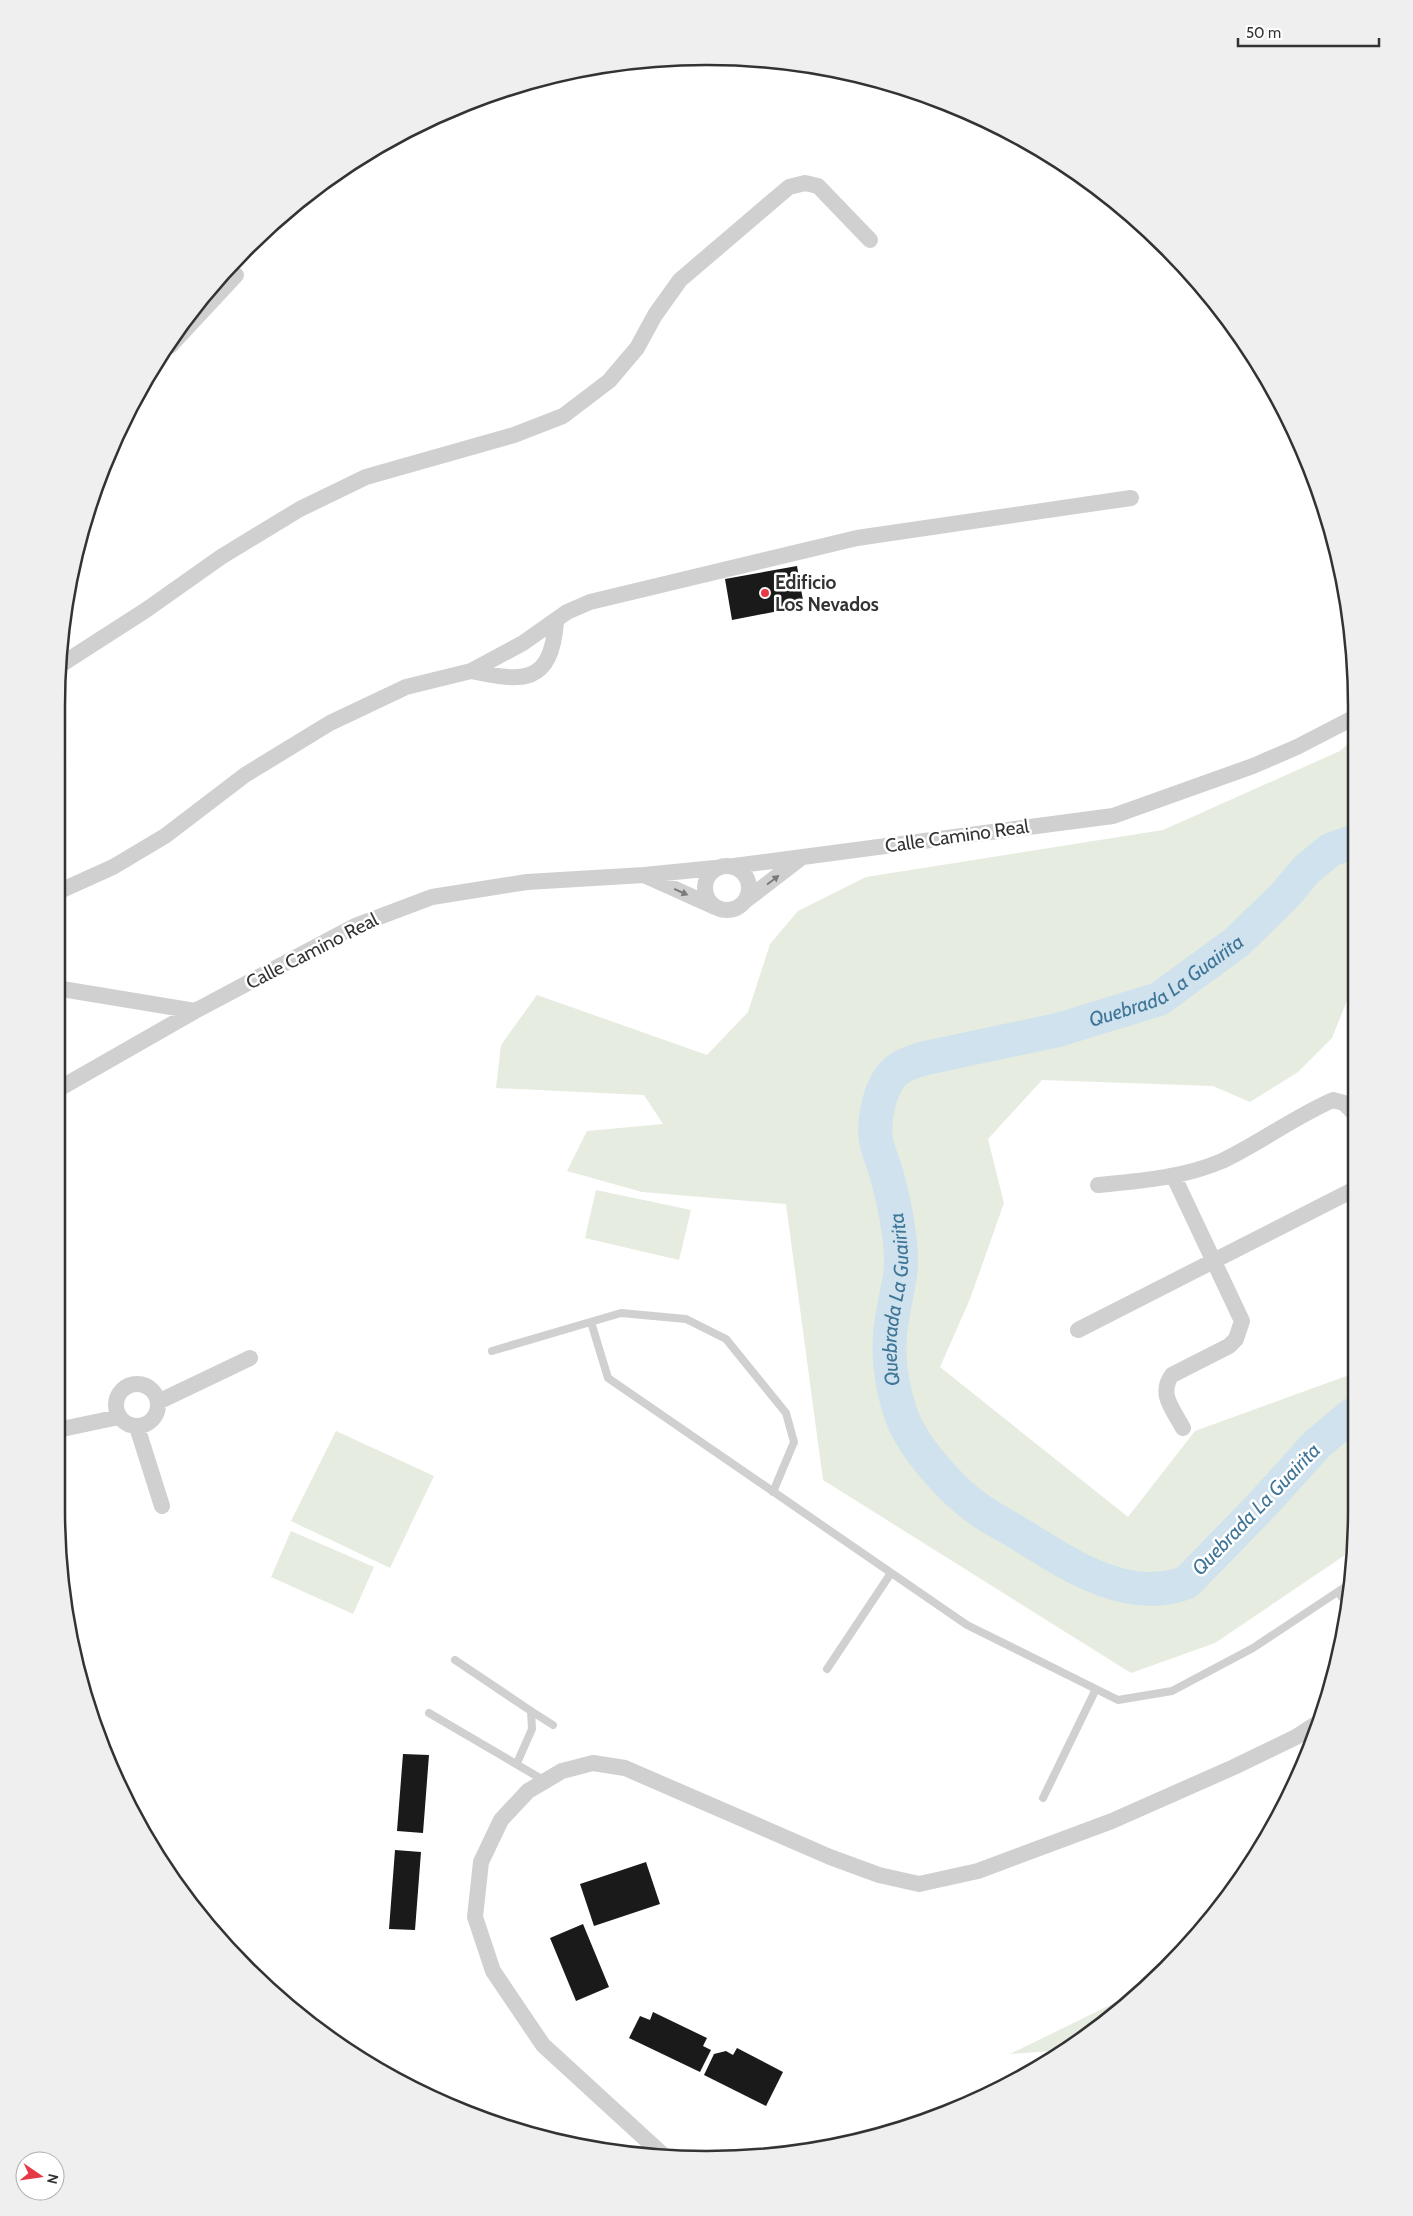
<svg xmlns="http://www.w3.org/2000/svg" width="1413" height="2216" font-family="Cabin,sans-serif">
	<style>
		.green { fill: #e6ecdf }
		.lines { fill: none; stroke-linecap: round; stroke-linejoin: round }
		.river { stroke: #cfe2ee; stroke-width: 34 }
		.building { fill: #1a1a1a }
		.service { stroke: #d0d0d0; stroke-width: 8 }
		.minor { stroke: #d0d0d0; stroke-width: 16 }
		.oneway { fill: #7a7a7a }
		.poi-dot { fill: #e63946; stroke: #fff; stroke-width: 2 }
		.labels { text-anchor: middle; dominant-baseline: central; stroke-width: 5; stroke-linejoin: round; paint-order: stroke }
		.poi-label { font-size: 19px; font-weight: bold; fill: #333; stroke: #fff; text-anchor: start }
		.street-label { font-size: 19px; fill: #333; stroke: #fff }
		.water-label { font-size: 20px; font-style: italic; fill: #3f7597; stroke: #fff }
		.rim { fill: none; stroke: #333; stroke-width: 2.5 }
	</style>
	<rect width="100%" height="100%" fill="#fff"/>
	<path class="green" d="M1355,738L1354,992L1350,993L1332,1038L1298,1072L1250,1102L1213,1086L1042,1080L988,1139L1004,1203L970,1299L940,1367L1128,1517L1195,1431L1352,1374L1351,1551L1215,1643L1131,1673L823,1480L786,1204L642,1192L567,1171L587,1131L663,1124L644,1095L496,1088L501,1045L537,995L707,1055L748,1012L770,944L798,911L866,877L1163,830L1340,751Z
		M596,1190L691,1210L679,1260L585,1238Z
		M336,1431L434,1476L390,1568L291,1521Z
		M291,1531L374,1567L353,1614L271,1577Z
		M1145,1988L1135,1998L1068,2050L1010,2054Z"/>
	<g class="lines">
		<path class="river" id="s1" d="M1352,1415L1317,1444L1262,1505L1187,1582C1131,1605 1072,1567 1026,1538C1012,1529 996,1521 981,1511C953,1492 914,1449 902,1417C890,1384 886,1347 893,1313C896,1294 902,1276 901,1257C900,1230 894,1202 887,1176C880,1151 873,1145 876,1118C878,1101 885,1077 900,1068C906,1064 914,1062 921,1059L1058,1030L1159,999L1237,942L1286,894L1306,870L1330,850L1355,841"/>
	</g>
	<path class="building" d="M797,566L804,606L732,620L725,579Z
		M403,1754L429,1755L423,1833L397,1831Z
		M395,1850L421,1852L415,1930L389,1929Z
		M646,1862L660,1904L594,1926L580,1884Z
		M583,1924L609,1987L576,2001L550,1938Z
		M653,2012L707,2038L703,2046L711,2050L700,2072L629,2038L640,2016L650,2020Z
		M737,2048L783,2072L766,2106L704,2075L714,2054L726,2051L733,2055Z"/>
	<g class="lines">
		<path class="service" d="M591,1322L608,1378L967,1625L1118,1700L1172,1691L1253,1648L1351,1583
			M492,1351L621,1313L686,1319L726,1339L786,1413L794,1442L773,1492
			M1338,1592L1348,1605
			M455,1660L531,1711L532,1729L517,1763
			M827,1669L891,1573
			M531,1711L553,1725
			M429,1713L545,1781
			M1043,1798L1096,1689"/>
		<path class="minor" d="M170,346L236,275
			M62,664L146,610L221,557L300,509L366,477L514,435L563,416L609,381L637,348L655,315L680,280L789,187L805,183L818,186L870,240
			M471,671C523,682 551,685 556,622
			M705 888a22 22 0 1 1 44 0a22 22 0 1 1-44 0Z
			M734,866L1113,816L1253,766L1297,747L1355,717
			M646,876L715,907
			M62,890L113,867L165,836L245,775L330,723L406,687L471,671L523,643L567,612L590,602L857,538L1131,498
			M745,901L801,858
			M62,989L195,1011
			M62,1087L195,1011L355,926L432,897L527,882L644,875L715,868
			M1174,1177L1242,1321L1236,1339L1229,1346L1172,1375C1158,1394 1173,1409 1183,1428
			M1098,1185C1140,1181 1182,1178 1222,1161C1260,1143 1294,1117 1333,1100L1344,1103L1353,1112
			M1078,1330L1353,1190
			M116 1405a21 21 0 1 1 42 0a21 21 0 1 1-42 0Z
			M158,1402L250,1358
			M137,1427L162,1506
			M62,1429L119,1417
			M663,2155L543,2045L493,1971L475,1917L481,1862L501,1820L528,1791L562,1771L593,1763L625,1768L830,1857L879,1875L919,1884L978,1871L1112,1821L1234,1767L1296,1737L1316,1724"/>
	</g>
	<defs><path id="oneway-solid" d="M-6-.8H1V-3.2L6.5 0L1 3.2V.8H-6Z" transform="scale(1.25)"/></defs>
	<g class="oneway">
		<use href="#oneway-solid" transform="translate(773 880) rotate(-37)"/>
		<use href="#oneway-solid" transform="translate(681 892) rotate(24)"/>
	</g>
	<circle class="poi-dot" cx="765" cy="593" r="5"/>
	<g class="labels">
		<g class="poi-label">
			<text x="775" y="582">Edificio<tspan x="775" dy="22">Los Nevados</tspan></text>
		</g>
		<g class="street-label">
			<text transform="translate(957 836) rotate(-8)">Calle Camino Real</text>
			<text transform="translate(312 951) rotate(-27)">Calle Camino Real</text>
		</g>
		<g class="water-label">
			<text stroke="none"><textPath href="#s1" startOffset="1230">Quebrada La Guairita</textPath></text>
			<text stroke="none"><textPath href="#s1" startOffset="705">Quebrada La Guairita</textPath></text>
			<text transform="translate(1256 1509) rotate(-46)">Quebrada La Guairita</text>
		</g>
	</g>
	<path d="M0 0H1413V2216H0ZM706 65H707A641 641 0 0 1 1348 706V1510A641 641 0 0 1 707 2151H706A641 641 0 0 1 65 1510V706A641 641 0 0 1 706 65Z" fill="#efefef" fill-rule="evenodd"/>
	<path class="rim" d="M706 65H707A641 641 0 0 1 1348 706V1510A641 641 0 0 1 707 2151H706A641 641 0 0 1 65 1510V706A641 641 0 0 1 706 65Z"/>
	<g transform="translate(40 2176) rotate(103)"><circle r="24" fill="#ffffff" stroke="#adadad"/>
	<path d="M0-4L9 19L0 12L-9 19Z" fill="#e63946"/>
	<text y="-8" font-size="14" font-weight="bold" text-anchor="middle" fill="#333333">N</text>
	</g>
	<path d="M1238 38v8h141v-8" fill="none" stroke="#333333" stroke-width="2.5"/>
	<text x="1246" y="38" font-size="15" fill="#333333" stroke="#ffffff" stroke-width="4" paint-order="stroke">50 m</text>
</svg>
